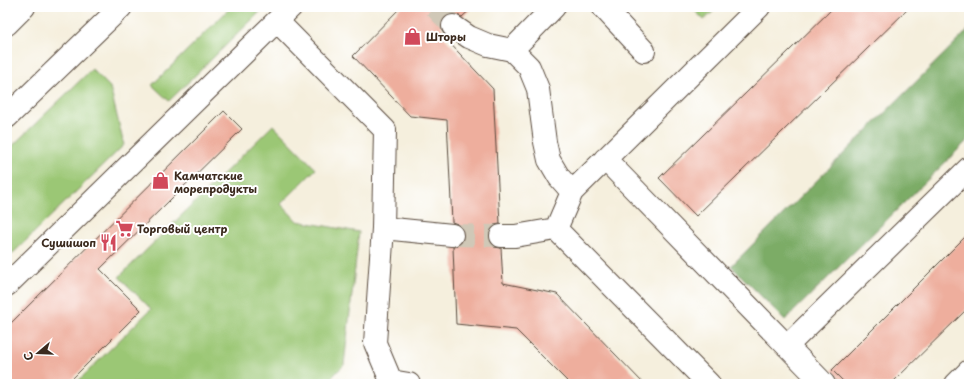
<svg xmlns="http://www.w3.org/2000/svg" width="976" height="391" font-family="'Playpen Sans',sans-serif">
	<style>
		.green { fill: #9bc774; stroke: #6b7849 }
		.forest { fill: #7cac66; stroke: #5c6b42 }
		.building { fill: #eeae9d }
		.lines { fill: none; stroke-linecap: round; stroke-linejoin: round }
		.minor-tunnel { stroke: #d0c8b7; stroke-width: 22; stroke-dasharray: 22 11; stroke-linecap: butt }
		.minor-casing { stroke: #57483b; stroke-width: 24 }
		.major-casing { stroke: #57483b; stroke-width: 24 }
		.minor { stroke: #fff; stroke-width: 22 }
		.major { stroke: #fff; stroke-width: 22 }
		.labels { text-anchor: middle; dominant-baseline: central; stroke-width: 4; stroke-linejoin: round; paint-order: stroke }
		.poi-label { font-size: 11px; font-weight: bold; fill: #3b2a1e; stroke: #fff; text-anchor: start }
	</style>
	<rect width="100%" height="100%" fill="#fff"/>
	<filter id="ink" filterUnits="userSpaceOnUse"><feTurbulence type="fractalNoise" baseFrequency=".025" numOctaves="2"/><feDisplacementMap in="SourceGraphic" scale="8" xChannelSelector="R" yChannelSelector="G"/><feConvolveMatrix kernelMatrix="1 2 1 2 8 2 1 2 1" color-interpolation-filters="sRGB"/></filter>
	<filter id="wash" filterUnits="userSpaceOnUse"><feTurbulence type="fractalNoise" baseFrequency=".012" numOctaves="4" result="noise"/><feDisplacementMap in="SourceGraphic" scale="16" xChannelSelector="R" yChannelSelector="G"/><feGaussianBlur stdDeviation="0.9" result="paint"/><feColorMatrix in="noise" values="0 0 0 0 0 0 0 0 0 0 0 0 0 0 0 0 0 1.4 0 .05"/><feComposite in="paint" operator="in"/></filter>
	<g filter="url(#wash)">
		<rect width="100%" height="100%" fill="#f5efdd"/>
		<path class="green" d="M231,7H265L169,101L152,85Z
			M691,7H718L704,20Z
			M92,69L110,87L124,145L7,259V151Z
			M273,125L316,169L281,204L297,221L359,232L344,365L325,384H75L151,309L119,277Z"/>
		<path class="forest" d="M969,29V139L785,320L731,266Z"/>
		<g id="blocks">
			<path class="building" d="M401,7H473L462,17L454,14L447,15L443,19L441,25L442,31L445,35L443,36L493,89L500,224L494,225L490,229L489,236L490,242L494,247L501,248L503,283L557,294L644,384H570L516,330L456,324L453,247L457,246L462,243L464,236L463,230L460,225L452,222L447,120L410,116L353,56Z
				M834,7H910L696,216L659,178Z
				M224,111L242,129L100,269L141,310L67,384H7V327Z
				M969,233V307L891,384H846L832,370Z"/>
		</g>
	</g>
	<g filter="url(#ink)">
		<use href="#blocks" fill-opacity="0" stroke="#57483b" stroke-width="1"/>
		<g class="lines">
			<path class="minor-tunnel" d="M435,7L453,26
				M452,235L501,236"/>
			<defs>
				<path id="minor" d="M603,7L644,51
					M277,21L385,130L383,228L375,343L391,381L409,384
					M453,26L469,37L488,45L512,50L529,67L538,89L545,142L549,160L559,177L572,192
					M512,50L554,7
					M605,159L824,384
					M383,228L452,235
					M556,229L572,192L759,7
					M556,229L709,384
					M501,236H515L556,229
					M7,285L291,7
					M787,346L969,168
					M956,384L969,371"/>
				<path id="major" d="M7,24L24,7
					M7,117L121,7"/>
			</defs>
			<use href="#minor" class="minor-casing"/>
			<use href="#major" class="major-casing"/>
			<use href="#minor" class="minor"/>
			<use href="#major" class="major"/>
		</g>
	</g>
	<defs>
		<symbol id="shop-bare" viewBox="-9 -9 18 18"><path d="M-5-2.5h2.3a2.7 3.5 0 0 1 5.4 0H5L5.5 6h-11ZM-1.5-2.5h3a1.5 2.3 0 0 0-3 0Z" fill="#d1495b" stroke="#fff" stroke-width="2.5" paint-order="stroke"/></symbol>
		<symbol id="supermarket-bare" viewBox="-9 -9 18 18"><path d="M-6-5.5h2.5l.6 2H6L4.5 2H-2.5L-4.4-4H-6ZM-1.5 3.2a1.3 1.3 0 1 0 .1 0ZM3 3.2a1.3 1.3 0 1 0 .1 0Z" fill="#d1495b" stroke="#fff" stroke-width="2.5" paint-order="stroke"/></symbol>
		<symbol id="restaurant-bare" viewBox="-9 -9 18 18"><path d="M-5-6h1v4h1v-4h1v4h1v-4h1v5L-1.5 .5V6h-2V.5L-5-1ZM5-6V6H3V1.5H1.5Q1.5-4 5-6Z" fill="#d1495b" stroke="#fff" stroke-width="2.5" paint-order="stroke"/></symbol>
	</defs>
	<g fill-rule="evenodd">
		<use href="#shop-bare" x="400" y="24" width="25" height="25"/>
		<use href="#shop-bare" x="148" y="168" width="25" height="25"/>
		<use href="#supermarket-bare" x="112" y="216" width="25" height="25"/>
		<use href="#restaurant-bare" x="96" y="230" width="25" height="25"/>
	</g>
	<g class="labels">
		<g class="poi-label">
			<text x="426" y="36">Шторы</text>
			<text x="174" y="175">Камчатские<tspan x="174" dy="13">морепродукты</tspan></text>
			<text x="137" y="228">Торговый центр</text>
			<text x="96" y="242" text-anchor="end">Сушишоп</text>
		</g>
	</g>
	<rect width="976" height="391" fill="none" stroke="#fff" stroke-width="24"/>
	<g transform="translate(38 353) rotate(251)" stroke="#ffffff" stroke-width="3" paint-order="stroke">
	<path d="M0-3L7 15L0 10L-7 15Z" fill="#3b2a1e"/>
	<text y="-6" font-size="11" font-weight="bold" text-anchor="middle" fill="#3b2a1e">С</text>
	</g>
</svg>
